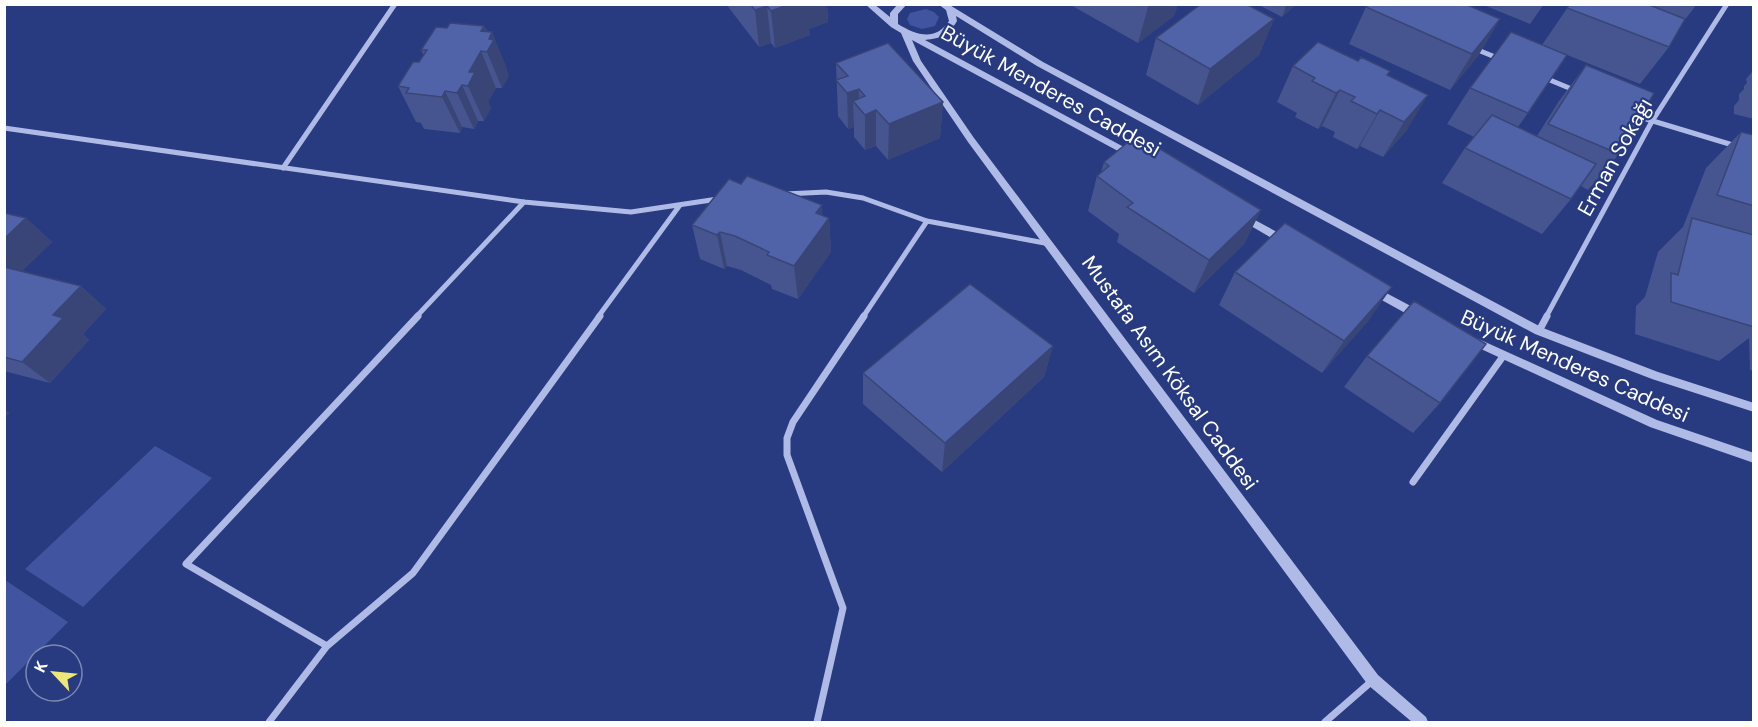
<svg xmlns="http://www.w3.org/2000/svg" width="1758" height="727" font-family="'DM Sans',sans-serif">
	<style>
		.green { fill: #40549f }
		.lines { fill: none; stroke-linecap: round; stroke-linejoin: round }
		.minor-far1 { stroke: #afbbe6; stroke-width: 5 }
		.minor { stroke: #afbbe6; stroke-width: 7 }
		.tertiary { fill: #afbbe6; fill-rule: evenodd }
		.wall { fill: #465590 }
		.shaded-wall { fill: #394576 }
		.building { fill: #5163a8; stroke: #394576; stroke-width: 1.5 }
		.labels { text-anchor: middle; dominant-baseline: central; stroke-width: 4.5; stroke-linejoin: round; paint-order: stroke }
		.street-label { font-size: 21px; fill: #fff; stroke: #283a80 }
	</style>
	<rect width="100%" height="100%" fill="#283a80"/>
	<path class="green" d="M926,9L934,12L939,17L935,26L922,29L910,25L907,19L910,13Z
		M155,446L212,478L83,607L25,569Z
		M5,580L68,622L5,685Z"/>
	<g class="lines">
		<path class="minor-far1" d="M1473,48L1500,59
			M1545,78L1574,90
			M1633,115L1736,146
			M4,128L524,202L631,212L718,199
			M283,168L395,4
			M785,194L826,192L863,198L927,221L1050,244
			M416,317L524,202
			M598,317L680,205
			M863,317L927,221
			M1546,317L1651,123L1727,4"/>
		<path class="minor" d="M1539,331L1547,316
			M1413,482L1504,355
			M327,646L413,573L600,316
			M269,722L327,646L186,564L418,316
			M817,722L843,608L787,455V438L793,422L864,316
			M1325,722L1372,681"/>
		<path class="tertiary" d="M865,4H874L890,17V13L898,4H907L898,14V24C916,35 935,42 949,21L946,10L938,4H948L1043,62L1543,328L1658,372L1754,403V412L1652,379L1535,334L1037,66L956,16L957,21C948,36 942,38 925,40L1135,153L1136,155L1135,157H1129L912,40L921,61L974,138L1378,675L1426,717L1428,722H1412L1368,685L968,142L913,61L901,33L891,27Z
			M1242,213L1286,237L1288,240L1286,243H1280L1239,219L1237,217L1239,215Z
			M1373,286L1424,313L1425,316L1424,319H1416L1369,293L1368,290L1369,287Z
			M1472,336L1657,420L1754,453V463L1650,427L1468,343L1467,340L1468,337Z"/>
	</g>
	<path class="wall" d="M726,4H827L828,22L809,29L810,35L775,48L771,43L759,47Z
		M1069,4H1178L1174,16L1138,43Z
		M1257,4H1297L1282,17Z
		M1481,4H1544L1530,24Z
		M1570,4H1697L1684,21L1669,47L1640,84L1542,45Z
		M1366,7L1500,19L1478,56L1450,90L1349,44Z
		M1274,19L1259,55L1198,105L1146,75L1156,38Z
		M484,26L487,31L492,32L509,76L502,88H496L488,102L491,108L484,121H478L474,129L462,127L460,133L424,129L421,123L416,122L398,86L419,62L424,56L421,50Z
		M1358,61L1390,71L1388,75L1407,130L1383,157L1360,146L1357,149L1333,137L1335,132L1322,126L1318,129L1295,117L1297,113L1277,102L1293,66Z
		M836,63L943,102L940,138L888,160L876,146L865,150L854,137V127L848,129L838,116Z
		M1586,65L1619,154L1588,190L1581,186L1571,199L1542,234L1442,183L1465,148L1474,137L1447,124L1470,88L1528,113L1518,127L1537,136L1559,101Z
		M1754,68V119L1734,114V106L1739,100V94L1744,89V86L1747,83L1746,79L1752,72V70Z
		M1741,132L1754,135V371L1750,370L1749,338L1719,361L1635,334L1636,306L1645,297L1658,252L1683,227L1706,168Z
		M1104,162L1261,210L1244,244L1194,293L1117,242L1119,234L1088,211L1097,176L1101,172Z
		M4,213L26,218L52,242L22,271L81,286L106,309L83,334L89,340L50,383L4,371Z
		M823,215L829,218L831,252L798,299L772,289L771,285L741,270L727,266L724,269L700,259L692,225Z
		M1235,272L1369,320L1322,373L1219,305Z
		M1053,346L1044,377L942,472L863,404V373Z
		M1367,356L1440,403L1413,433L1344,387Z"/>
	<path class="shaded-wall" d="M790,4H827L828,22L809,29L810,35L775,48L771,11Z
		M1151,4H1178L1174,16L1138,43L1148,7Z
		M1287,4H1297L1282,17Z
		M767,6L771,43L759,47L755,10Z
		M1274,19L1259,55L1198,105L1210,69Z
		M1500,19L1478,56L1450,90L1472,54Z
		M484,26L489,38L492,32L507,68L506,69L509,76L502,88L487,52L481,31Z
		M481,51L496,88L488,102L491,108L484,121L468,86L469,72Z
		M462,85L478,121L474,129L457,93Z
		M859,89V108L853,101L854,127L848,129L847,93Z
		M1340,90L1322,126L1318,129L1336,93Z
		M445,91L462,127L460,133L442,97Z
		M1428,95L1407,130L1383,157L1404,122Z
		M943,102L940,138L888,160L889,124Z
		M876,110V146L865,150V115Z
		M1380,110L1360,146L1357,149L1377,114Z
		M822,205L823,225L829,218L831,252L798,299L794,266L816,213Z
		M1261,210L1244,244L1194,293L1209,260Z
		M26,218L52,242L9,284L4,281V239Z
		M720,232L727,266L724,269L717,235Z
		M81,286L106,309L83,334L89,340L50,383L22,362L53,315Z
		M1392,287L1369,320L1322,373L1344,341Z
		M1053,346L1044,377L942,472L945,443Z
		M4,409L10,413L4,418Z"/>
	<path class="building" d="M750,4H790L771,11L767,6L755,10Z
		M1201,4H1246L1274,19L1210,69L1156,38Z
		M1369,4H1465L1500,19L1472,54L1366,7Z
		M1570,4H1647L1685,19L1669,47L1567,8Z
		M450,23L484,26L481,31L492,32L489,39L494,40L487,52L481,51L469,72H475L468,86L462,85L457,93L445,91L442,97L406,93L409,88L398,86L413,62H419L427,50H421L436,27L447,28Z
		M1511,32L1567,55L1528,113L1470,88Z
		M1318,42L1358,61L1361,57L1390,71L1387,75L1428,95L1404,122L1380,110L1377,114L1351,101L1355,97L1340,90L1336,93L1312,81L1315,78L1293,66Z
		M888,43L943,102L889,124L876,110L865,115L853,101L865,96L859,89L847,93L836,80L848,76L836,63Z
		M1586,65L1654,93L1619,154L1548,124Z
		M1492,115L1596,164L1571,199L1465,148Z
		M1741,132L1754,135V206L1717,195Z
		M1137,135L1261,210L1209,260L1127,207L1133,203L1097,176L1109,166L1104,162Z
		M747,176L822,205L816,213L829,218L794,266L767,255L769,252L735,236L720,232L717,235L692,225L729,179L741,184Z
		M4,213L26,218L4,239Z
		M1692,218L1754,235V327L1671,302V273L1678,275Z
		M1285,223L1392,287L1344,341L1235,272Z
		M4,267L81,286L53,315L63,318L22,362L4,357Z
		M970,284L1053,346L945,443L863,373Z
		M1414,301L1486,344L1440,403L1367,356Z"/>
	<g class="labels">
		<g class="street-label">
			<text transform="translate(1051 91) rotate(29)">Büyük Menderes Caddesi</text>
			<text transform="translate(1615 157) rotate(-61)">Erman Sokağı</text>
			<text transform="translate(1575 366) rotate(24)">Büyük Menderes Caddesi</text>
			<text transform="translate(1170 373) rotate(54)">Mustafa Asım Köksal Caddesi</text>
		</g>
	</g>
	<rect width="1758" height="727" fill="none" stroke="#ffffff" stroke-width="12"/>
	<g transform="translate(54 673) rotate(296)"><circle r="28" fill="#283a80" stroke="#7e89b3" stroke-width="1.5"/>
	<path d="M0-4.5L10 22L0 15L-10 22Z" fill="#ede776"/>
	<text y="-9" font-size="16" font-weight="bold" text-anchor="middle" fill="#ffffff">K</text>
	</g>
</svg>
